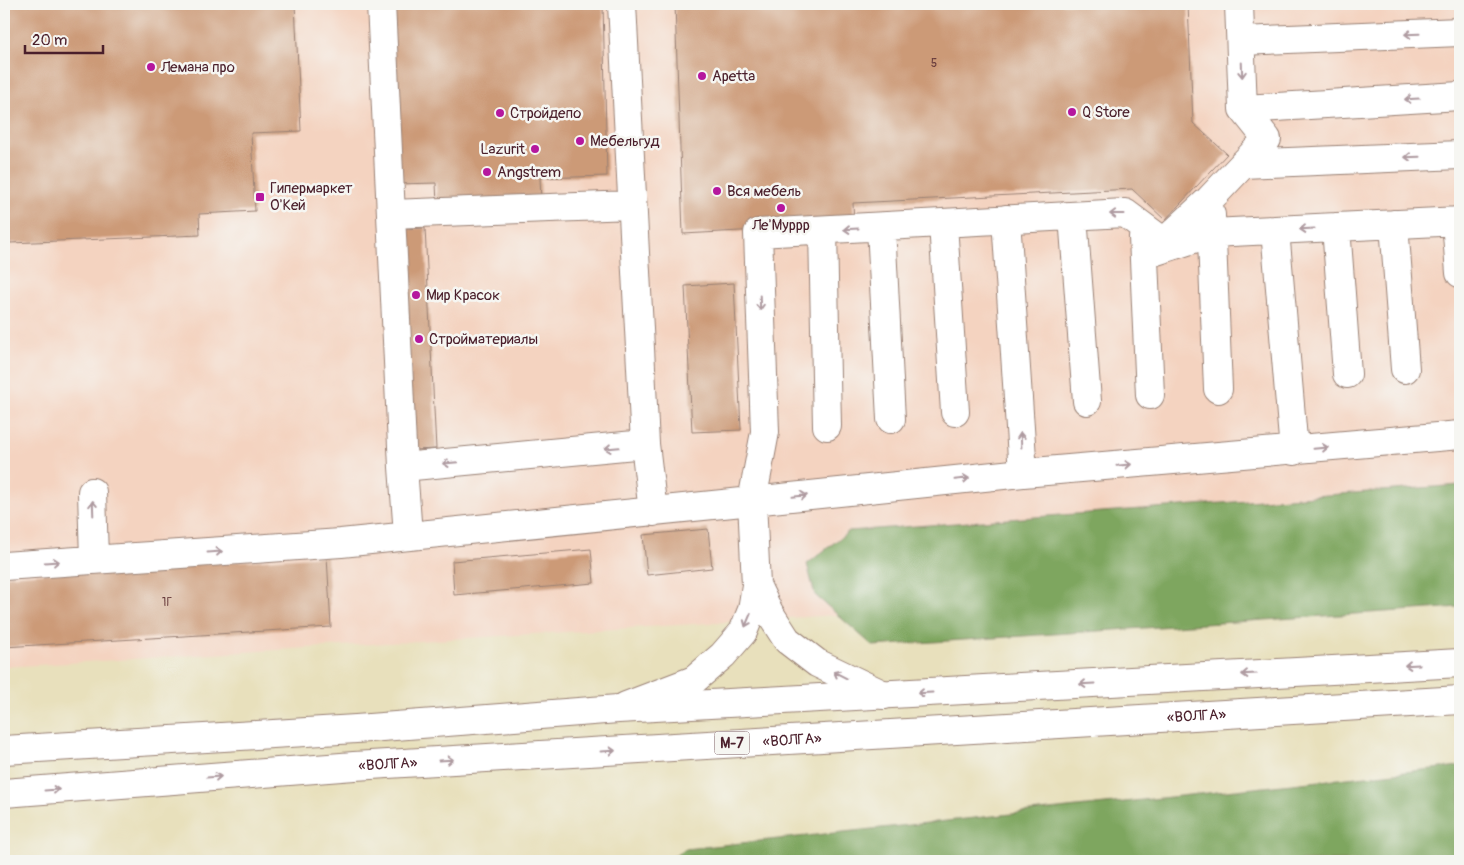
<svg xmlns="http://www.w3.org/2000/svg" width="1464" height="865" font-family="Pangolin,sans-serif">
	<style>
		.built { fill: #f4d3c0 }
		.forest { fill: #7ea65e; stroke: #646244 }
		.building { fill: #cc9a77 }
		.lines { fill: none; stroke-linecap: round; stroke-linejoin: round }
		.minor-casing { stroke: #998074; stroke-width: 30 }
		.highway-casing { stroke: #998074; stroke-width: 30 }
		.minor { stroke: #fff; stroke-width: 28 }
		.highway { stroke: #fff; stroke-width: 28 }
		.oneway { stroke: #ae9aa0 }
		.poi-dot { fill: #b5179e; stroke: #f6f6f2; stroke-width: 2 }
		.labels { text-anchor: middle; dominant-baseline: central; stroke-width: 5; stroke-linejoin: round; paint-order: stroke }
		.number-label { font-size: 12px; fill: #6a3e3e }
		.shield { fill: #f6f6f2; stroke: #7e6067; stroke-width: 1 }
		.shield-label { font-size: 14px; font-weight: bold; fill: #4a1f2b }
		.poi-label { font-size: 15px; fill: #4a1f2b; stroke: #f6f6f2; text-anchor: start }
		.street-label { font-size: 15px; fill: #4a1f2b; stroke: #f6f6f2 }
	</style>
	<rect width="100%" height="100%" fill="#f6f6f2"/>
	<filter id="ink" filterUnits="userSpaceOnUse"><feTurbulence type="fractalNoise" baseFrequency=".02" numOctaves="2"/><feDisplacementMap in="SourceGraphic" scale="10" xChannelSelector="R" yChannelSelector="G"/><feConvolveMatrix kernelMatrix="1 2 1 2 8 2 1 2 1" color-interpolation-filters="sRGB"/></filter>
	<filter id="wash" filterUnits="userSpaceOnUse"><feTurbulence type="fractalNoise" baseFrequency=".0096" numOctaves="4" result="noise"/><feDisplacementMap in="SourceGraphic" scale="20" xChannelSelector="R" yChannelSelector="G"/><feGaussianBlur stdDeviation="1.12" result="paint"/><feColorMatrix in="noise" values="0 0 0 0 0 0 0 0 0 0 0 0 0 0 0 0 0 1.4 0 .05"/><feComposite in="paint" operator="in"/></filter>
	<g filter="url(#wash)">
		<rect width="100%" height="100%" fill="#e8e0bc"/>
		<path class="built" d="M4,4H1460V576L4,667Z"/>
		<path class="forest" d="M1460,485V607L873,646L815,595L807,564L849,531Z
			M1460,766V861H666L685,849Z"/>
		<g id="blocks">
			<path class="building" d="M4,4H295L301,131L251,133L255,211L199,214L200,235L10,243L9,220H4Z
				M392,4H603L607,176L540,178L541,202L437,205L436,183L397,184Z
				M675,4H1188L1193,123L1227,154L1165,220L1132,189L853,203L854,225L683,234Z
				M425,228L436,449L413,450L402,229Z
				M734,283L741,430L692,432L685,286Z
				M708,529L712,568L647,575L643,535Z
				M591,549L594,583L454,595L452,561Z
				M327,556L331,627L4,647V576Z"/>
		</g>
	</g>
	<g filter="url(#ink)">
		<use href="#blocks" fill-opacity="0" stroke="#998074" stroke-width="1"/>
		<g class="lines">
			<defs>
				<path id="minor" d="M381,4L403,467
					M622,4L645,444
					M1239,4L1243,109L1267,139L1209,200L1164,242L1125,213L758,233L765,432L752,501L1023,473L1460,435
					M1241,41L1460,32
					M1243,109L1460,96
					M1243,164L1460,155
					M391,214L632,205
					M1211,215L1218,389
					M1073,216L1087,401
					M1006,219L1023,473
					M1456,221L1460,273
					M943,223L955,412
					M1394,224L1405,369
					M881,227L891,419
					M1336,227L1347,374
					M823,230L827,426
					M1275,230L1294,451
					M1143,237L1150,395
					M1144,255L1212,233L1460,221
					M92,492L94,559
					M408,535L403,467L645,444L653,512
					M4,566L341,543L752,501L756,585
					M626,706L694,680L723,655L743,632L752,610L756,585L769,612L787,640L817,663L884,695"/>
				<g id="highway">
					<path d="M4,750L356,729L618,709L1460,663"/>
					<path id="s1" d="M4,793L354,766L1460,700"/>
				</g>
			</defs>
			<use href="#minor" class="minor-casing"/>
			<use href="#highway" class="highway-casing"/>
			<use href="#minor" class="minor"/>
			<use href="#highway" class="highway"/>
		</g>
		<defs><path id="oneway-shaft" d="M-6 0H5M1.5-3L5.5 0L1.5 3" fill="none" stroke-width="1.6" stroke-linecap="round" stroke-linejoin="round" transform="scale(1.25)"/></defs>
		<g class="oneway">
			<use href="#oneway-shaft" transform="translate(1412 34) rotate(178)"/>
			<use href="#oneway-shaft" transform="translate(1242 70) rotate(88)"/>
			<use href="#oneway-shaft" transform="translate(1412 99) rotate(177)"/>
			<use href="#oneway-shaft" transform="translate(1412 157) rotate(178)"/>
			<use href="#oneway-shaft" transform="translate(1117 214) rotate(180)"/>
			<use href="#oneway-shaft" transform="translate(851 229) rotate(177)"/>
			<use href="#oneway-shaft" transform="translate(1307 229) rotate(177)"/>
			<use href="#oneway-shaft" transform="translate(760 303) rotate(88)"/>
			<use href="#oneway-shaft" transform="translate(1021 440) rotate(-93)"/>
			<use href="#oneway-shaft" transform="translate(612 448) rotate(175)"/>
			<use href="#oneway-shaft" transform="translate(1321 448) rotate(-5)"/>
			<use href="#oneway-shaft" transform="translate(450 463) rotate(175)"/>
			<use href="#oneway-shaft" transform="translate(1124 465) rotate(-5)"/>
			<use href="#oneway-shaft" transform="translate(962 479) rotate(-6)"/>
			<use href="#oneway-shaft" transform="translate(800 496) rotate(-6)"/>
			<use href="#oneway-shaft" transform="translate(93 508) rotate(-92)"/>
			<use href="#oneway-shaft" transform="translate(215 552) rotate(-4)"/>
			<use href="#oneway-shaft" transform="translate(52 562) rotate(-4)"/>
			<use href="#oneway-shaft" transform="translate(748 620) rotate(113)"/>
			<use href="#oneway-shaft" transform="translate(1412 665) rotate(177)"/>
			<use href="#oneway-shaft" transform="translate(1249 674) rotate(177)"/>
			<use href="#oneway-shaft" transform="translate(840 675) rotate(-153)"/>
			<use href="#oneway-shaft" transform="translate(1087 684) rotate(177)"/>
			<use href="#oneway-shaft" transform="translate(925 693) rotate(177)"/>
			<use href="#oneway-shaft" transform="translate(608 751) rotate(-3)"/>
			<use href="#oneway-shaft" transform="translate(446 760) rotate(-3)"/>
			<use href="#oneway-shaft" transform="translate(214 777) rotate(-4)"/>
			<use href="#oneway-shaft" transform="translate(52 790) rotate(-4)"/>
		</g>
	</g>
	<g class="poi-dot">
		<circle cx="151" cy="67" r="5"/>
		<circle cx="702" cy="76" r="5"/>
		<circle cx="1072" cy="112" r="5"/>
		<circle cx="500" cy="113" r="5"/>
		<circle cx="580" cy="141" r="5"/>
		<circle cx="535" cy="149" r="5"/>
		<circle cx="487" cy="172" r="5"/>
		<circle cx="717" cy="191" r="5"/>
		<rect x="255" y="192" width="10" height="10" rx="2.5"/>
		<circle cx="781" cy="208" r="5"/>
		<circle cx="416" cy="295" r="5"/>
		<circle cx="419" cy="339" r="5"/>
	</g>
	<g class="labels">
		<g class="number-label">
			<text x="934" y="63">5</text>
			<text x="167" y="602">1Г</text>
		</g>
		<rect class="shield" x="714.5" y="731.5" width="35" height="23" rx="4"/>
		<g class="shield-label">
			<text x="732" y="743">М-7</text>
		</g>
		<g class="poi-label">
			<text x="161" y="67">Лемана про</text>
			<text x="712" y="76">Apetta</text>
			<text x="1082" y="112">Q Store</text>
			<text x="510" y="113">Стройдепо</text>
			<text x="590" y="141">Мебельгуд</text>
			<text x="525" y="149" text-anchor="end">Lazurit</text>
			<text x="497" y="172">Angstrem</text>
			<text x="270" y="188">Гипермаркет<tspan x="270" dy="17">О'Кей</tspan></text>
			<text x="727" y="191">Вся мебель</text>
			<text x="781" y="225" text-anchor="middle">Ле'Муррр</text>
			<text x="426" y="295">Мир Красок</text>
			<text x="429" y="339">Стройматериалы</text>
		</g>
		<g class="street-label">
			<text stroke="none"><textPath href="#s1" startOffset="1195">«ВОЛГА»</textPath></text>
			<text stroke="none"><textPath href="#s1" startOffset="790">«ВОЛГА»</textPath></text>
			<text stroke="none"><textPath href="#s1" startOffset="385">«ВОЛГА»</textPath></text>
		</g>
	</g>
	<rect width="1464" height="865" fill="none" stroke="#f6f6f2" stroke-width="20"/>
	<path d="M25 45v8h78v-8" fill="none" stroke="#4a1f2b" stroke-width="2.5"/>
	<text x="32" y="45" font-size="15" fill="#4a1f2b" stroke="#f6f6f2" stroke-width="4" paint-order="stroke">20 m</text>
</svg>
